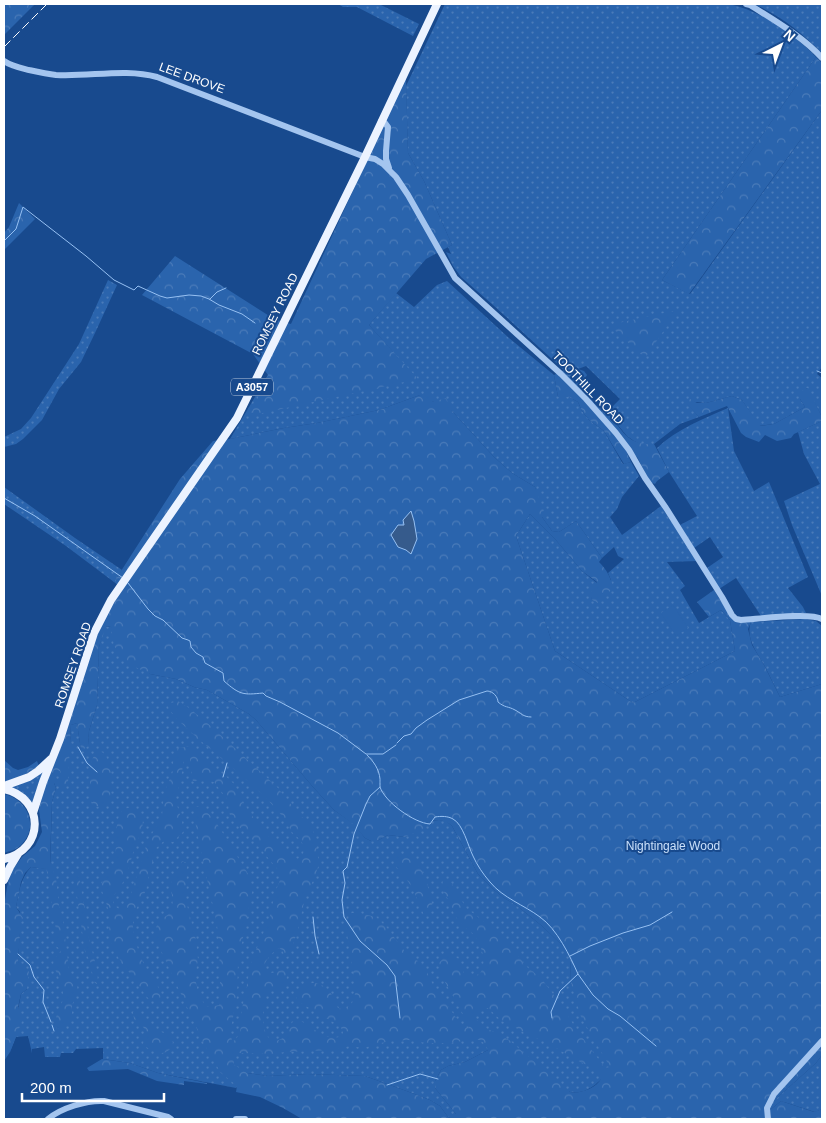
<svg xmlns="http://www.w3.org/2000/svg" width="826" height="1123" font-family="Arial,sans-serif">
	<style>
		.grass { fill: url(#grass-dots) }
		.forest { fill: url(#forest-crowns); fill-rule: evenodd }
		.pitch { fill: #2a64ad }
		.water { fill: #365b8c; stroke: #96c0f2 }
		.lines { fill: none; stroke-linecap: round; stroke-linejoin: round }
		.stream { stroke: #96c0f2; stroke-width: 1 }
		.minor { stroke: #a4c5ef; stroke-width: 6 }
		.major { stroke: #ecf3ff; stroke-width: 8 }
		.rail { stroke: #fff; stroke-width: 1; stroke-dasharray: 9 4; stroke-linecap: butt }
		.labels { text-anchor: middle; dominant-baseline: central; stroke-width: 4; stroke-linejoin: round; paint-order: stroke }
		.shield { fill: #184a8e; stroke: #bac9dd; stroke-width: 1 }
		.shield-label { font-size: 11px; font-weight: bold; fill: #fff }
		.street-label { font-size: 12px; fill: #fff; stroke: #184a8e }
		.park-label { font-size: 12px; fill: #cae0fb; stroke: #184a8e }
	</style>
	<defs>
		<pattern id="grass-dots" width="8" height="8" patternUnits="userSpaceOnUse" patternTransform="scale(1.25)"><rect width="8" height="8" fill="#2a64ad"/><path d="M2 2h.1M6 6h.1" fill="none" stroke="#4a7bb9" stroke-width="1.8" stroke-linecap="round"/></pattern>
		<pattern id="forest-crowns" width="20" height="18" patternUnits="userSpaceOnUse" patternTransform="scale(1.25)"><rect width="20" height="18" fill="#2a64ad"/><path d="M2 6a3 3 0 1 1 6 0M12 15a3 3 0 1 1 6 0" fill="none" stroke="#4a7bb9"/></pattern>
	</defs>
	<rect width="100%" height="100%" fill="#184a8e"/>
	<path class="grass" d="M338,4H379L419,24L413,36L357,7H343Z
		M445,4H729C761,11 794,34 816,57L662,280L690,294L822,110V367L817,374L822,378V417L807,388L800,399L805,407L774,424L759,426L742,400L732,396L706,403L685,401L699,417L680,424L654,444L643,445L634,441L627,436L607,412L620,399L586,366L578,369L564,370L493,305L461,277L453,266L446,252L451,254L448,247L452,245L424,181L408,153L406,86Z
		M754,4H822V53C802,33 780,15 754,4Z
		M108,280L117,285L95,333L81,362L59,389L42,420L23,439L16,444L4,447V437L21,429L31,418L79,344Z
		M447,281L509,338L554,375L558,397H569L578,402L582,411L589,420L604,431L623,464L631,462L639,476L622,497L617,509L610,517L622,535L661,506L697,561L667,562L685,586L680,590L699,623L721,610L730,620L735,651L633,703L555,651L516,536L530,514L555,539L582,571L597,583L591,594L592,600L598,602L611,580L608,573L624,559L618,556L614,547L602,558L576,521L559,532L552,531L542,517L535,487L512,473L494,457L452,411L420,395L379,410L317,423L284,428L230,439L268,375L394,353L369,325L396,293L414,307L437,285Z
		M728,408L734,451L754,491L769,482L808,577L788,588L803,607L806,613L761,616L736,578L719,589L707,568L723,557L710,537L694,548L680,525L697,516L669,472L657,448C677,429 703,419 728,408Z
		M822,421V596L792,525L784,501L820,484L804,454L798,432Z
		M4,487L75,538L122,570L114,582L66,546L4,504Z
		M805,619L816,621L822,626V684L780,697C775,687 770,676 764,665C757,652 745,638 751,622Z
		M105,626L111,627L150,674L176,679L194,687L207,690L249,714L256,720L313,787L334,810L354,824L365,838L371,841H377L388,835L405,837L430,821L439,820L446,821L452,826L478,874L494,890L504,898L516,905L542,926L564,947L570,956L571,983L611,1068C600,1081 589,1095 570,1092L488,1050L465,1062L448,1066L441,1070L435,1081V1088L456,1114V1118L452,1119L448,1117L440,1106L430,1100L412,1093L365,1076L307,1074L268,1076L248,1073L236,1088L158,1073L130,1063L103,1059V1048L76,1049L73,1053H61L60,1057H45L44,1047L32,1049V1053L28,1036L16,1037L10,1052L21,994L27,989L18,962L20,925V912L16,907C19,892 20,879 31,867L50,869L52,802L56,788L54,783V771H60L70,743L71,725L77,723L81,750L88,745L89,731L97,705L99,647Z
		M43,771L32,805L10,787C24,783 31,779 43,771Z
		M822,1055V1109L815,1112L781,1101L770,1110L769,1105L816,1063Z"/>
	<path class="forest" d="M4,4H35L4,35Z
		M816,57L822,63V110L689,294L662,280Z
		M406,77L408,153L424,181L452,245L426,259L369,325L418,379L250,416L268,375L253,354L142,295L175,256L274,319L291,324Z
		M19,203L35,219L4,250V233L9,227Z
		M678,310L645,358L609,325Z
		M578,369L584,371L587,375L583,382C587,390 590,400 597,406C600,408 604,410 607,413C624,430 625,445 654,444L669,472L657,481L655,484L650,482L637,457L627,453L631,462L624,464L604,431L589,420L582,411L578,402L569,397H558L554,375L564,370Z
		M808,388L822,417V421L794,434L791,438L777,441L765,435L759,442L746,437L741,433L727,406L699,417L684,401L690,399L697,403H706L732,396L742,400L760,426L774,424L805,407L800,399L799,392Z
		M420,395L431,396L433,402L446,398L452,411L494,457L512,473L535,487L545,514L542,517L552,531L559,532L576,521L602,558L599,562C607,570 611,578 613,588L598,603L592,600L590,594L597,582L582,571L555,539L530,514L516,536L555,651L633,703L735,651L730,620L721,610L709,617L697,602L714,590L731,617L751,622L748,629L752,645L764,665L780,697L822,684V1055L816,1063L769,1105L766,1119H453L456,1118V1114L435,1088V1081L441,1070L448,1066L465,1062L488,1050L486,1046L484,1043L479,1040L472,1039L452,1043H426L409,1040L391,1041L376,1044L364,1048L349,1046L334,1050L285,1052L273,1054L239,1053L235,1055L233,1064L247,1073L268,1076L307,1074L365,1076L412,1093L430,1100L440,1106L448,1117L452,1119H302L283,1108L260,1097L236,1092L237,1086L220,1072L217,1066L204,1044L157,942C154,934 155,923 163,918C167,915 169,915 171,910C175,901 170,892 171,883C173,875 179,869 182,862H187L186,901L196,940L198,959L195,977L198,993L201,999L206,1006L210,1007L219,1005L222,998L220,988V967L217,924L203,861L194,816V810L195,807H199L208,813L214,819L250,877L252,892L238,963L237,995L230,1034L232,1040L234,1041L240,1034L242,1009L252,959L269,920L275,893L280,880L281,875L279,871L254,841L235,823L231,818L229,812L228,800L214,782L202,779L193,782L190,759H184L180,784L175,798L180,815L182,821L183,832L173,842L165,840L155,849C154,859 150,869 148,879C147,883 147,887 146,890C140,903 132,912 133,927C134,938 140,958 146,968C150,975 157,983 160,991C163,1003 154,1004 147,997L118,957L111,943L109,936L110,914L101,888C101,877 112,872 115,862C118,851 110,800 134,809C153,815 136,842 133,853C130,863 128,873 123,882C121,888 114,893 113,898C112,904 116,908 121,910L124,909L129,901L147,843L162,816L164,793L174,769L173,762L178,748L191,746L215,770L223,774L233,783L238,791L242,801L257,823L263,828L269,837L289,854L298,859C303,856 305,851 303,846C302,839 295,836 291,831C289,828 288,824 286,821C255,781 211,753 176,718L169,709L168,706L171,703L178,701L189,708L212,727L277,787L293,807L310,826L315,835L318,857V867L316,874L305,898L298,929L291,951L287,957L285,956L282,950L279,948C271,953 265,961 262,970C275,976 273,971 284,970L287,971C286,985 288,991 272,989C270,991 268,992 266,995C262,1004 259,1046 279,1040C288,1037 287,1025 296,1019C311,1024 324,1043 342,1036L343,1032L340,1026L299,1002L296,997L295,992C304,983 317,978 328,990C333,995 335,1002 338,1008L345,1010L352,1003L356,991L346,927L349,916L352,913H359L376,917L387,928L406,953L410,957L420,962L424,966L432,983L459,1022L465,1028H469L468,1023L441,975L438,964L446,955C469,956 456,973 469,976C472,977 478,975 480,973C488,963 481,945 475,936C469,929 461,926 456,917C453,913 452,908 450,903C448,898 444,894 443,889C442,885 442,885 443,881L446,880L450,881L452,884L466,908L500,934L528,968L541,978L562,1006L576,1029L605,1068L610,1067L581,1017L571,983L570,956L564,947L542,926L516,905L504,898L494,890L478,874L452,826C444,819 435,818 425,824L426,828L405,837L388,835L377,841H371L365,838L353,824L334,810L313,787L256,720L249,714L207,690L194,687L176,679L150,674L135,667L123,657L114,646L111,627L106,626L99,647L97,705L89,731L88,746L81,751L77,723L71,725L68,783L61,786L60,771L54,772V783L56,788L52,802L50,862L56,878L59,906L63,921L69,970L77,986L78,992L72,1005V1017L62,1028L57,1029C51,1019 62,1009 63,998C63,995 63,990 62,986C61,980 51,965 54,960C56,957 59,954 61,950L56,946L54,939L56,932V928L50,910L52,900L48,892L50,881L46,869L31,867L25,873L21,882L16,907L23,918L20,925L23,927L20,933L18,962L29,971L27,989L21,994L18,1007L22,1021L10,1052L4,1061V906L7,887L11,872L22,857L35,846L42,832L39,810L42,795L97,634L113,603L123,589L114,582L180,479L213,441L230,439L284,428L317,423L379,410ZM483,1008H488L502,1021L520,1030L527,1035L544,1041L582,1063C592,1066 597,1069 601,1079C596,1088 580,1094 570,1092L509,1040L486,1028L475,1018V1013Z
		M102,752C116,765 110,786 110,802L105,806L93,807C90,798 91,791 90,783C90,772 88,754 102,752Z
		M4,760L13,768L18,770L28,767L37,761L39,766L19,778L4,782Z
		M4,794C27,799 40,826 21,845C16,850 10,851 4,853Z
		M398,854L410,855L412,857L425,875L433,908L431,912L424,915C420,906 417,897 412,888C407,877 395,871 393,857L395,855Z
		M75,873H77C81,878 81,892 83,899C86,912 87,925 89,938C91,952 100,970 97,984L95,983L93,980L91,963L85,951L84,945L74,875Z
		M136,1011L144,1016L153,1028L170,1036L173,1043C172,1044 171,1049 169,1050C162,1057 149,1050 143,1044L145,1036L144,1028L134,1019L133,1012Z
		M102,1059L130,1063L158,1073L207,1083V1084L184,1081V1085L157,1081L128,1069L89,1071L87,1068Z
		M781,1101L814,1112L822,1109V1119H771L770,1110Z"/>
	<path class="pitch" d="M673,605L688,628L676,636L661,613Z"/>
	<path class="water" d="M411,511L414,521L417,539L411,554L406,550L398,547L391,535L398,525H404L403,520Z"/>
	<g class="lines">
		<path class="stream" d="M4,241L16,229L23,207L86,256L114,280L134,290L138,286L160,296L167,298L189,295L201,296L209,299L219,305L242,314L255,323
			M210,299L217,292L226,288
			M817,371L822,373
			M4,498L35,516L123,578
			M128,583L148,609L155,616L163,620L182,638L188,640L190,641L191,647L196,653L203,657L205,663L223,673L224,681C240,695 243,695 263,693L266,696L280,702L338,733L366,754H383L396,745
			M397,743L404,736L411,734L416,728L427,720L459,700L487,691C493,691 498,697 498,702C505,708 508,706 515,710C521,713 523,717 531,717
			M78,747L87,763L97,772
			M367,755C374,762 379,769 380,779C380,779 380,786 380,787C385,802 414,823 430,824L435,817C441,816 448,816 453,819C463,824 468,846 473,856C477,865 483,874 490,882C503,898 524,905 540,917C557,929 570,956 578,974
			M223,777L227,763
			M380,787L370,796L366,804L354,834L347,867L343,871L345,883L342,900L344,917L360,941L387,965L395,976L400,1018
			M313,917L315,936L319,954
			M18,954L30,965L34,977L44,990L43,1002L51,1022
			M570,956L590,946L623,933L650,925L672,912
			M552,1018L551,1012L560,991L578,974L593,995L608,1009L620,1016L656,1046
			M52,1025L54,1031
			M387,1085L420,1074L438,1079"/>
		<path class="minor" d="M746,4L750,5C775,21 802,36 822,58
			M4,61C11,66 21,68 29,70C38,72 47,74 56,75C90,77 125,68 157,77L365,157L375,159L383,164L396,177L408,195L455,278L561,374L586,399L616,433L629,450L645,478L666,508L722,597L732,615L736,619L741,620C758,619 809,612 822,619
			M381,121L385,123L388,127L386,151V159L389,168
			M48,1119C61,1108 87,1100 104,1101L168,1117L171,1119
			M236,1119H245
			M768,1119L767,1108L774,1094L822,1041"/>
		<path class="major" d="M4,786L29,777L38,771L51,759
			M4,789C45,798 45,850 4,859
			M33,813L43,782L60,739L94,633L111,600L237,418L365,157L437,4
			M4,880L10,867L18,854"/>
		<path class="rail" d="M4,47L47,4"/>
	</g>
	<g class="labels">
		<rect class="shield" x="231" y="378.5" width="42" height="17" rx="4"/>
		<g class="shield-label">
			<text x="252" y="387">A3057</text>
		</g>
		<g class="street-label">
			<text transform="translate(192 78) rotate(20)">LEE DROVE</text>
			<text transform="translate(275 314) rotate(-64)">ROMSEY ROAD</text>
			<text transform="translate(588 388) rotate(46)">TOOTHILL ROAD</text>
			<text transform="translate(73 665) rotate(-71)">ROMSEY ROAD</text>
		</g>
		<g class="park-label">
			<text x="673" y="846">Nightingale Wood</text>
		</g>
	</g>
	<rect width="826" height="1123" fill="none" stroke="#ffffff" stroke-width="10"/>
	<g transform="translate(781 45) rotate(42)" stroke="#184a8e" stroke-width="4" paint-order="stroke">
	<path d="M0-4L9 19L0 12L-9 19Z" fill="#ffffff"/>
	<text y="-8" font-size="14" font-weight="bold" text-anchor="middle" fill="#ffffff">N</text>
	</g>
	<path d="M22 1093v8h142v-8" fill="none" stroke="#ffffff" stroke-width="2.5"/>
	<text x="30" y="1093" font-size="15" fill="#ffffff" stroke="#184a8e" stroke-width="4" paint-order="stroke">200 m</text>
</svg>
